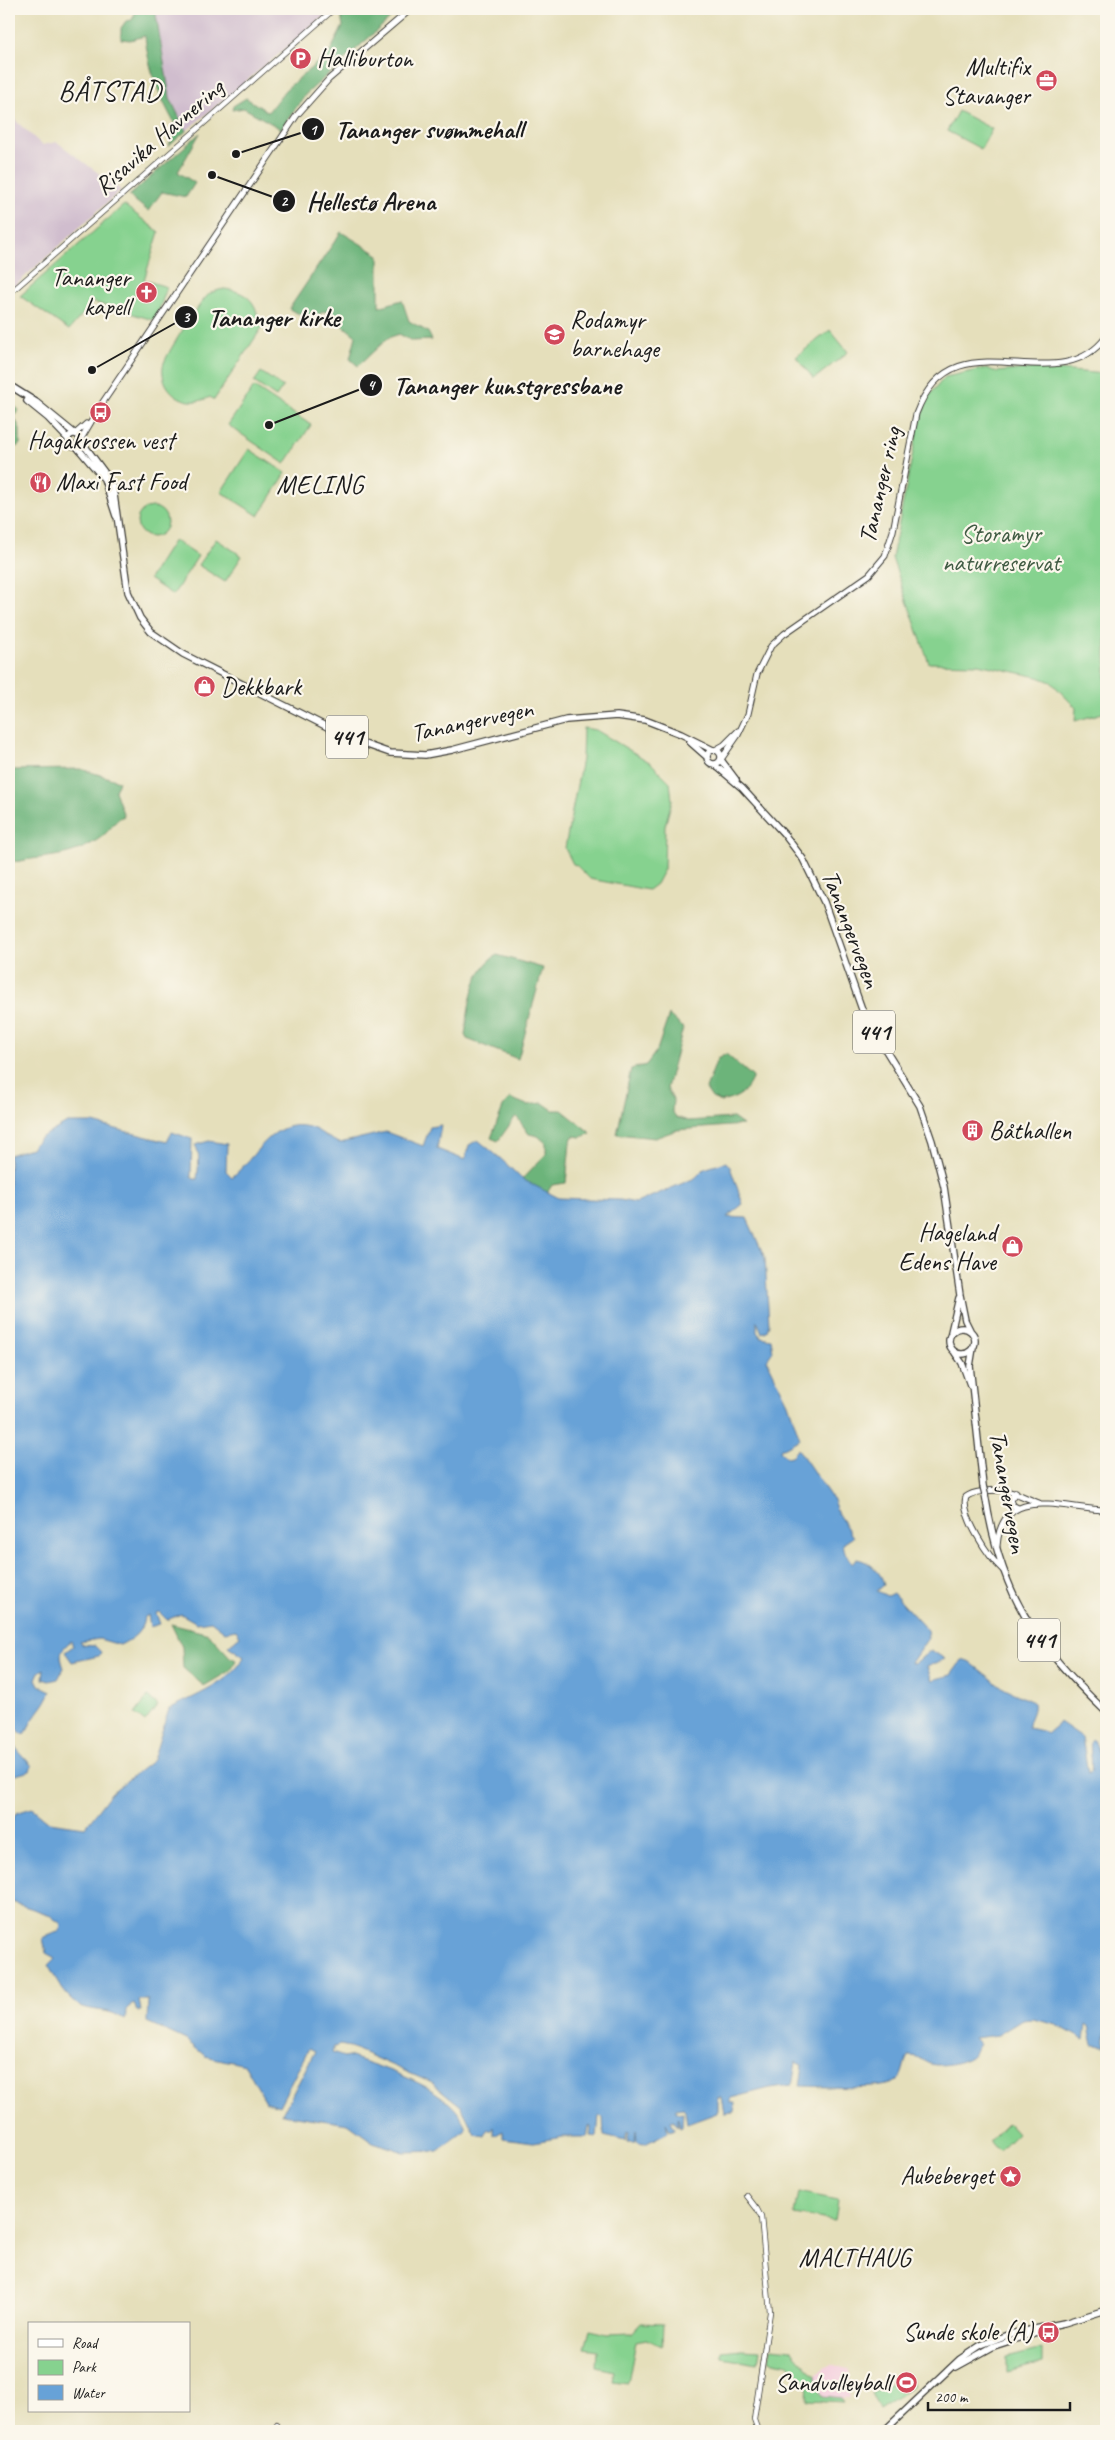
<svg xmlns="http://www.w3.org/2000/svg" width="1115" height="2440" font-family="Caveat,sans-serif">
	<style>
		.built { fill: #f4cfde }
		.industrial { fill: #d0bdce }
		.green { fill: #86d28f; stroke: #517756 }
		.forest { fill: #6cb47a; stroke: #44684b }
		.water { fill: #67a2d7; stroke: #425f7a }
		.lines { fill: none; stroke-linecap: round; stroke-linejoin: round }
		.tertiary-casing { stroke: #3a3934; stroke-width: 6 }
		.secondary-casing { stroke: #3a3934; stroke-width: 7 }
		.primary-casing { stroke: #3a3934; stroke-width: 8 }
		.tertiary { stroke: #fff; stroke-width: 4.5 }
		.secondary { stroke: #fff; stroke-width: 5 }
		.primary { stroke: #fff; stroke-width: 5.5 }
		.primary-bridge-casing { stroke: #3a3934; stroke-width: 8; stroke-linecap: butt }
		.primary-bridge { stroke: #fff; stroke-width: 5.5 }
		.labels { text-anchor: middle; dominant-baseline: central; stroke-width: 4.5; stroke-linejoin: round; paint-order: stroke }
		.shield { fill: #fbf7ec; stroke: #5f5e5a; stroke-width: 1 }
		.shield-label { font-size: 24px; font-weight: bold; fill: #1c1c1c }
		.poi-label { font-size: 25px; fill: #1c1c1c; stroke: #fbf7ec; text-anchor: end }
		.street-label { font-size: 25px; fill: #1c1c1c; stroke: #fbf7ec }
		.park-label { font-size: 25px; fill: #415c44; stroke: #fbf7ec }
		.neighbourhood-label { font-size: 26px; letter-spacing: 1px; fill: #1c1c1c; stroke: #fbf7ec }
		.quarter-label { font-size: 28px; letter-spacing: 1px; fill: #1c1c1c; stroke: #fbf7ec }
		.leader { fill: none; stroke: #1c1c1c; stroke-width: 2 }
		.callout-dot { fill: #1c1c1c; stroke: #fbf7ec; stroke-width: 2 }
		.mark-label { font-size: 15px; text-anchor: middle; font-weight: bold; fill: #fff }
		.callout-label { font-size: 26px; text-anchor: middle; font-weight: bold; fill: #1c1c1c; stroke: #fbf7ec; stroke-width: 4.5; stroke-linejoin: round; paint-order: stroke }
	</style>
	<rect width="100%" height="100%" fill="#fbf7ec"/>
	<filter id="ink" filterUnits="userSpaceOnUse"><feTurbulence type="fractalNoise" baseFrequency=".02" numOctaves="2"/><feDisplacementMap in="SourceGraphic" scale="10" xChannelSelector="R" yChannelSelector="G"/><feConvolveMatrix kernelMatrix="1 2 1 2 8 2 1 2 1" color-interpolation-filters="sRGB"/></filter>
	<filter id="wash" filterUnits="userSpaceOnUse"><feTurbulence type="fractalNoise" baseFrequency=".0096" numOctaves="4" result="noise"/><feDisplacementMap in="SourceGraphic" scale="20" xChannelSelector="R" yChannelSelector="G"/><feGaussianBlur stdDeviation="1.12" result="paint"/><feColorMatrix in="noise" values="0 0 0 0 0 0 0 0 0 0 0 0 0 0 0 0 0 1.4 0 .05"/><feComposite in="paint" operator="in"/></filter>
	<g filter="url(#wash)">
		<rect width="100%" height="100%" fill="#e5dfbb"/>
		<path class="built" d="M831,2364L850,2370V2398L824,2397L817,2388L815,2378L816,2375Z"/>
		<path class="industrial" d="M155,9H333L186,131L170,98Z
			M9,108L17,122L42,145L57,142L121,190L9,291Z"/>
		<path class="green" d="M958,111L992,129L981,149L947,131Z
			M124,205L159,232L144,280L167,287L156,319L153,320L93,302L69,330L20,296Z
			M224,289C245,291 258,301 258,323L263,326L214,400L210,397C200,402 190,403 180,398C168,392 161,379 163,366C165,355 200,302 209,294C214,291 219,290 224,289Z
			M830,330L848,352L814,379L796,357Z
			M987,368L996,372L1036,368L1106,374V712L1075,721L1076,708L1051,682L1038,677L978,664L929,663L892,558L918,427L928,397L945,377Z
			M261,372L283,387L276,397L254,382Z
			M254,387L311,425L285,464L228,425Z
			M249,449L286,473L259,516L221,492Z
			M137 522a15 15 0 1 1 30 0a15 15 0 1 1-30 0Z
			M216,539L242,556L225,582L198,565Z
			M174,540L198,556L173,595L149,579Z
			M583,728L596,730L651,763L670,782L672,800L665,826L664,869L656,884L648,890L590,879L576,865L573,864L565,848L582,759Z
			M148,1697L158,1705L145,1722L135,1714Z
			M1008,2123L1017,2133L999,2151L990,2141Z
			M798,2192L838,2200L835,2221L794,2214Z
			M641,2323L663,2324L662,2346L646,2339L636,2341L628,2383L613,2381L615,2371L596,2367L597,2350L585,2348L590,2330L608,2334L632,2333Z
			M770,2348L791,2350L809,2370L816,2375V2384L822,2396L841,2398L844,2402L807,2400L808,2381H804L789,2364L768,2360Z
			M741,2349L760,2350L758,2363L722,2357V2351Z
			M1042,2349V2363L1007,2372V2358Z
			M908,2374L913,2387L879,2409L871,2393Z"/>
		<path class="forest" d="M137,9H155L170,98L186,131L168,147L178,129C161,101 148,69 145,36L130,40L121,39V28L126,21L132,20Z
			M343,9H401L305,95L281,129L244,108L232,110L233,106L246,98L268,112L285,90L330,52L343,26L340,11Z
			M200,133L178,172L195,183L186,197L162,192L148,211L129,196Z
			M341,232L379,255V307L402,300L409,321L428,332L432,340L412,341L399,334L388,338L358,366L350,359L356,336L325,311L310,319L289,309Z
			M9,401L19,410L14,416L20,429V444L11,451H9Z
			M81,769L119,781L115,791L124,816C115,819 112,828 105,834C83,853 58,856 31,859C22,860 17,864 9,859V770Z
			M497,955L543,968L518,1059L467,1039L465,1035C469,1008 471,971 497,955Z
			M669,1015L683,1028L667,1088L673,1100L672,1111L676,1117L688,1121L733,1118L743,1125L677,1130L655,1138L617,1134L631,1069L646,1065L657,1050Z
			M726,1054L753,1077C745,1094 740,1097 721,1102L712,1098L706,1089L717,1059Z
			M510,1098L527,1105L543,1103L553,1110H562L591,1133L582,1137L573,1136L570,1143L566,1183L552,1185L547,1193L522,1179L546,1154V1143L538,1136L529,1134L516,1116L498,1141L491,1138L503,1107Z
			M171,1624L209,1634L230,1657L236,1660L231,1670L204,1686L183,1668L182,1647Z"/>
		<path class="water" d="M67,1123H93L167,1142L172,1132L192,1139L191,1177L194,1179H197C198,1168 201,1154 195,1145L209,1141L227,1144L226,1171L232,1177C256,1158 272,1117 309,1127C320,1130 329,1140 340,1143L386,1132L423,1146L430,1127L441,1125L437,1149L465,1160L469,1145L478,1140L500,1158L522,1179L559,1198L620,1200L636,1203L695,1178L704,1169L726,1162L730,1167L743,1204L727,1217L747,1218L765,1258L769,1324L767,1331L762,1333L757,1321V1332L761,1337L771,1339L773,1351L767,1360L788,1403L800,1439L784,1448H781L780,1451L786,1457L791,1456L798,1449L833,1500L838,1514L853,1537L843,1544L845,1553L852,1563L857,1559C870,1561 882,1573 884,1585L877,1591L887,1596L893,1593L927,1630L928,1638L911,1663L914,1664L931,1650L945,1659L927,1667L932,1680L951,1675L962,1660L971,1663L1005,1689L1033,1702C1035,1713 1027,1719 1028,1728L1042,1731L1046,1734L1060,1722L1082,1737L1088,1773L1091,1771C1093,1761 1089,1748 1091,1741L1094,1740L1102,1758L1106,1756V2046L1093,2045L1089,2026L1086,2024L1084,2040L1057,2025L1032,2019L1022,2020L998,2035L974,2038L980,2044C977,2049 974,2054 970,2057C961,2063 940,2067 930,2064C919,2060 923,2056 908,2056C903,2064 904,2075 897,2081C883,2092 821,2086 800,2086L803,2065L796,2062L792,2085L770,2088L731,2098V2103H735L734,2112L724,2113L721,2098H717V2113L687,2124L685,2110L683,2108L676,2109V2113L683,2112L682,2126L680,2127L678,2118V2126L674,2120L671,2121L675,2129L670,2131L666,2123L668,2132L645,2144L637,2143L636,2131L635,2142H627L629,2131L627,2133L625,2141L604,2136L603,2118L599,2117L597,2137L590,2136L591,2127L589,2126L587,2137H563L533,2142L503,2138V2131L494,2136V2126L491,2131L488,2129L485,2136L475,2134L461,2106L432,2083L350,2047L340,2045L334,2047L332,2053L344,2057L348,2056C384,2069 458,2089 466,2130L438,2151L404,2152L373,2142L348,2124L282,2114L315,2051L309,2048L279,2106L266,2102L245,2065L205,2056L186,2040L147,2022L148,2000H139L141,2011H137L134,2004C120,2011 129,2013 125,2020C110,2007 91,2013 77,2004C64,1995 56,1979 48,1965L55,1958L46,1953L43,1938L60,1931L61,1924L48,1914L9,1901V1827L16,1813L32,1808L49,1822L85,1827L111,1793L153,1760L169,1709C194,1696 231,1683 244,1657L228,1646L240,1636L236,1630L225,1632L211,1621L197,1623L181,1614L167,1620L159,1612L156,1613L160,1624L150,1627L148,1615L144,1618C142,1633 132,1639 120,1645L99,1639L80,1642L83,1645L95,1646L101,1652L99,1656L72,1662L65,1652L73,1646L71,1641C60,1650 59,1654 64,1668L58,1679L49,1681L43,1679L44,1669L39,1672L36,1679L39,1685L51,1691C45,1708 32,1716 26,1733L22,1734L17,1729L11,1734L16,1740L12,1744L32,1766L30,1771L9,1777V1155L31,1148L40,1138Z"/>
	</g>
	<g filter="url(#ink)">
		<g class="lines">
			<defs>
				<path id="tertiary" d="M9,294L334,9
					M747,2196L757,2209L761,2217L770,2312L754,2420L758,2431
					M274,2431L277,2425"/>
				<path id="secondary" d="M76,433L86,424
					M81,439L101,405L297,115L329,79L411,9
					M715,750L724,745L738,731
					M722,758L738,735L748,714L757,674L771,646L784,634L869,575L885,556L893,531L916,414C954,311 1055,405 1106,337
					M1016,1492L1010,1500L1012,1505L1018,1508
					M997,1546C1002,1482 1065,1510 1106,1510
					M1003,1570C989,1558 960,1514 966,1497C972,1492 978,1492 985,1491C1010,1488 1018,1495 1039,1503"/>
				<path id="primary" d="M9,385L36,402L74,433
					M27,401L48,418L68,439
					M68 440a6 6 0 1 1 12 0a6 6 0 1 1-12 0Z
					M81,441L107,476L113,488L128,592L140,618L151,632L183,654L353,740L390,753L425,755L452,750L566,720L617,716L645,720L681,734L713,750
					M76,446L104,479L116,516
					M690,742L707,757
					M707 757a7 7 0 1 1 14 0a7 7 0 1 1-14 0Z
					M721,760L736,780
					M715,765L742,788L784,834L803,859L824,902L864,1015L920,1106L932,1141L944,1187L960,1295L965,1320L970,1330
					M949 1341a13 13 0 1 1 26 0a13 13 0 1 1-26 0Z
					M951,1332L959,1298
					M973,1348L970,1366L983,1486
					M955,1353L962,1363L970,1385
					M985,1494C1001,1596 1033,1641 1106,1712
					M956,2367L994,2346L1046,2329
					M884,2431L960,2359L981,2345L1010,2334L1064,2323L1106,2310"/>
			</defs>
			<use href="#tertiary" class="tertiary-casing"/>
			<use href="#secondary" class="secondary-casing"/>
			<use href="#primary" class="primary-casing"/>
			<use href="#tertiary" class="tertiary"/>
			<use href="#secondary" class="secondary"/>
			<use href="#primary" class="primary"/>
			<defs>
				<path id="primary-bridge" d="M983,1486L985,1494"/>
			</defs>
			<use href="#primary-bridge" class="primary-bridge-casing"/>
			<use href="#primary-bridge" class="primary-bridge"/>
		</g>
	</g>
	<defs>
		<symbol id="parking-disc" viewBox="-11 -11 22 22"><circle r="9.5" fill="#d1495b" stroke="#fbf7ec"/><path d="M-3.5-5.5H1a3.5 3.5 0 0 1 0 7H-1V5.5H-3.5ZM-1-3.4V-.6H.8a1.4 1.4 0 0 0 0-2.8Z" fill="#fff"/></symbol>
		<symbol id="office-disc" viewBox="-11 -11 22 22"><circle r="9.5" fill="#d1495b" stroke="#fbf7ec"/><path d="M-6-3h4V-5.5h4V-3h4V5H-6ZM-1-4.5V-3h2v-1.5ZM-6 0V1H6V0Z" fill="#fff"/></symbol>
		<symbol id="church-disc" viewBox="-11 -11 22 22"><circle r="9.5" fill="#d1495b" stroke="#fbf7ec"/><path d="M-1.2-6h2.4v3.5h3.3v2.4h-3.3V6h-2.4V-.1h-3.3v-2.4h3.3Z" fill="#fff"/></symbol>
		<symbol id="school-disc" viewBox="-11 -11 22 22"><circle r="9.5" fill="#d1495b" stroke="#fbf7ec"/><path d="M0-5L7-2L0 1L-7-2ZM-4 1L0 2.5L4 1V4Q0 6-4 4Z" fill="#fff"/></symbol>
		<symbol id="bus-disc" viewBox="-11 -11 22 22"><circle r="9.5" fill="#d1495b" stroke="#fbf7ec"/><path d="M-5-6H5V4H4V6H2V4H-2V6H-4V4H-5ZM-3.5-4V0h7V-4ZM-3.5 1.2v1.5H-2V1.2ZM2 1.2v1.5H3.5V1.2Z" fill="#fff"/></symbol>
		<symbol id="restaurant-disc" viewBox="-11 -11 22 22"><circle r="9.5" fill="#d1495b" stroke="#fbf7ec"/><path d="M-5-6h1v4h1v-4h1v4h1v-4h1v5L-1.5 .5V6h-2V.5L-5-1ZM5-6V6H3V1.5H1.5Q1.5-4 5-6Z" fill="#fff"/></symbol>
		<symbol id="shop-disc" viewBox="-11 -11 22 22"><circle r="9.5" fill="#d1495b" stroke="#fbf7ec"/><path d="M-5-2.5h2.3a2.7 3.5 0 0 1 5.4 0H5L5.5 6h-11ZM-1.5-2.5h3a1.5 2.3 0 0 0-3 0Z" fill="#fff"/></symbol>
		<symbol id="building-disc" viewBox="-11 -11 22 22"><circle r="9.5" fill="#d1495b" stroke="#fbf7ec"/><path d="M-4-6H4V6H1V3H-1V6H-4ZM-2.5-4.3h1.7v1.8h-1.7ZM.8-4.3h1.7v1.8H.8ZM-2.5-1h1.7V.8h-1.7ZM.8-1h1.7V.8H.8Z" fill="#fff"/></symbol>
		<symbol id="sight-disc" viewBox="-11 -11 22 22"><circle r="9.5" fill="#d1495b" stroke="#fbf7ec"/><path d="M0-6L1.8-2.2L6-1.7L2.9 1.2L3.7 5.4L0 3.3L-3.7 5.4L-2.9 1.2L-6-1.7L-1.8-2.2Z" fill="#fff"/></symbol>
		<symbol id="stadium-disc" viewBox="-11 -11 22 22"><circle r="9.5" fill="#d1495b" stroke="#fbf7ec"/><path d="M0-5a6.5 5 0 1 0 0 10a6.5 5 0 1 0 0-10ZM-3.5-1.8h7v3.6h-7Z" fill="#fff"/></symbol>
	</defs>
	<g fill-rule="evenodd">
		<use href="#parking-disc" x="288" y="46" width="25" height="25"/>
		<use href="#office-disc" x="1034" y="68" width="25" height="25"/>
		<use href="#church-disc" x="134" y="280" width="25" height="25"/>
		<use href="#school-disc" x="542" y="322" width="25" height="25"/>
		<use href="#bus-disc" x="88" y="400" width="25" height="25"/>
		<use href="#restaurant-disc" x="28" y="470" width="25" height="25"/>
		<use href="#shop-disc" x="192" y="674" width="25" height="25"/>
		<use href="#building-disc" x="960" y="1118" width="25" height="25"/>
		<use href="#shop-disc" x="1000" y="1234" width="25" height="25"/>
		<use href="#sight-disc" x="998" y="2164" width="25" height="25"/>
		<use href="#bus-disc" x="1036" y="2320" width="25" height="25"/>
		<use href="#stadium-disc" x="894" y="2370" width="25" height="25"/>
	</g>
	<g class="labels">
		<g class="shield">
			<rect x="326" y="715.5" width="42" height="43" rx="4"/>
			<rect x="853" y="1010.5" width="42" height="43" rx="4"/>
			<rect x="1018" y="1618.5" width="42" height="43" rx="4"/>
		</g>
		<g class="shield-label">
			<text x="347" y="737">441</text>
			<text x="874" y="1032">441</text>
			<text x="1039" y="1640">441</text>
		</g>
		<g class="poi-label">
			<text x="317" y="59" text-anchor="start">Halliburton</text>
			<text x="1030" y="67">Multifix<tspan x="1030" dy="29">Stavanger</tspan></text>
			<text x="130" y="278">Tananger<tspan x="130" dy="29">kapell</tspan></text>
			<text x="570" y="320" text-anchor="start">Rodamyr<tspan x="570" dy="29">barnehage</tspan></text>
			<text x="101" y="441" text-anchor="middle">Hagakrossen vest</text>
			<text x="56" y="482" text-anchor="start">Maxi Fast Food</text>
			<text x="221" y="687" text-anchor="start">Dekkbark</text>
			<text x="989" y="1131" text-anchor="start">Båthallen</text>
			<text x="996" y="1233">Hageland<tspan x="996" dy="29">Edens Have</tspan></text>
			<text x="994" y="2176">Aubeberget</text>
			<text x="1033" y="2332">Sunde skole (A)</text>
			<text x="891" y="2383">Sandvolleyball</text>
		</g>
		<g class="street-label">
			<text transform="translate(159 137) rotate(-41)">Risavika Havnering</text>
			<text transform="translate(880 485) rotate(-77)">Tananger ring</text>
			<text transform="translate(472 721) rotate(-12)">Tanangervegen</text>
			<text transform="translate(851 929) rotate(69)">Tanangervegen</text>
			<text transform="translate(1008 1492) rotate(80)">Tanangervegen</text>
		</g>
		<g class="park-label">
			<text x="1001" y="534">Storamyr<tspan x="1001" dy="29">naturreservat</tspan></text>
		</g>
		<g class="neighbourhood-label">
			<text x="320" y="484">MELING</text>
			<text x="855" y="2257">MALTHAUG</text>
		</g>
		<g class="quarter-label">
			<text x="110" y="90">BÅTSTAD</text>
		</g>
	</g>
	<path class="leader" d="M236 154L313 129M212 175L284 201M92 370L186 317M269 425L371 385"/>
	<g class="callout-dot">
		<circle cx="236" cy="154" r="5"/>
		<circle cx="212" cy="175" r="5"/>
		<circle cx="92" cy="370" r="5"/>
		<circle cx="269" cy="425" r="5"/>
		<circle cx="313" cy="129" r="12"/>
		<circle cx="284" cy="201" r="12"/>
		<circle cx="186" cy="317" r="12"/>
		<circle cx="371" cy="385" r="12"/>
	</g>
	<g class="mark-label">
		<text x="313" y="135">1</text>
		<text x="284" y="206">2</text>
		<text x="186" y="322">3</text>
		<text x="371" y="390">4</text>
	</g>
	<g class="callout-label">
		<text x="429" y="138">Tananger svømmehall</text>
		<text x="371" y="210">Hellestø Arena</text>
		<text x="274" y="326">Tananger kirke</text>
		<text x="507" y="394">Tananger kunstgressbane</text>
	</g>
	<rect width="1115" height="2440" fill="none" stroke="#fbf7ec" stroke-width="30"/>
	<rect x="28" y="2322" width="162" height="90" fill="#fbf7ec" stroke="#a29f99"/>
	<rect x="38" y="2339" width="25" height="8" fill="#ffffff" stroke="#a29f99"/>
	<text x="72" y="2348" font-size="15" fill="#1c1c1c">Road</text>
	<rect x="38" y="2360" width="25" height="15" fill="#86d28f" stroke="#a29f99"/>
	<text x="72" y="2372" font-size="15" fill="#1c1c1c">Park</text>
	<rect x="38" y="2385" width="25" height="15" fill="#67a2d7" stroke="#a29f99"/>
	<text x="72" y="2398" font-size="15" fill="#1c1c1c">Water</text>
	<path d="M928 2402v8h142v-8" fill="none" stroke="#1c1c1c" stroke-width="2.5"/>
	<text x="935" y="2402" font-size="15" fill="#1c1c1c" stroke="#fbf7ec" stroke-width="4" paint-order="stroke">200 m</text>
</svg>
